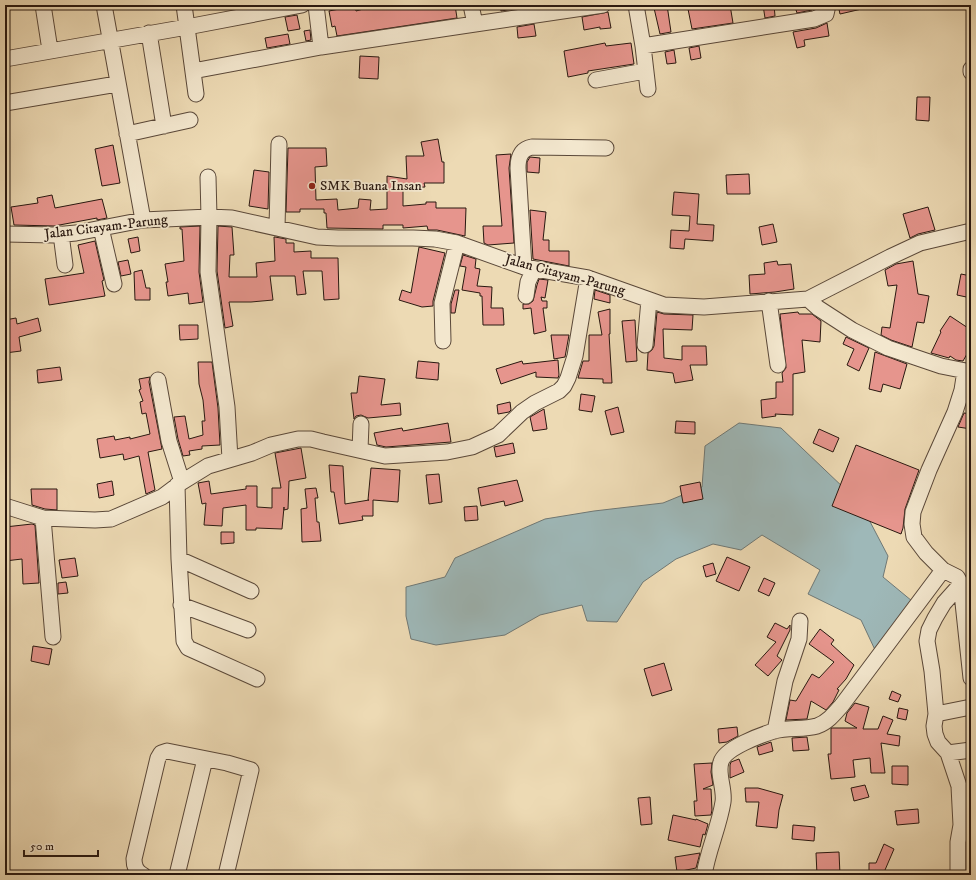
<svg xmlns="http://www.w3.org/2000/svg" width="976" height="880" font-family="'IM FELL DW Pica',serif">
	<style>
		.water { fill: #9eb8b8; stroke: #6f7875 }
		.building { fill: #e6958d; stroke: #291810 }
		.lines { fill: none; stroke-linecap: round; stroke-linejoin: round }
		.minor-casing { stroke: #5a4839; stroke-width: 17 }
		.minor { stroke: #f3e7ce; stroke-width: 15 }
		.poi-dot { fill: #8f2418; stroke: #f3e7ce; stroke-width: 1.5 }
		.labels { text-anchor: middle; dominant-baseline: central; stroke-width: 3.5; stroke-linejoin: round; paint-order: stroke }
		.poi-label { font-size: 14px; fill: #291810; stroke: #f3e7ce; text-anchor: start }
		.street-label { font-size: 14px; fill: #291810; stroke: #f3e7ce }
	</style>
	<rect width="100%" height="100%" fill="#eddab4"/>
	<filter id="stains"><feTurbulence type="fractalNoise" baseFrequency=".005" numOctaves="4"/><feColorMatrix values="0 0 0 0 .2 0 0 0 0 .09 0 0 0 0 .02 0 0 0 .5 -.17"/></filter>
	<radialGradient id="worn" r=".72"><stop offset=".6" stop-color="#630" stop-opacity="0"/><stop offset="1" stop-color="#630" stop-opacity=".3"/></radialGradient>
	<path class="water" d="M739,423L781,428L846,490L866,514L888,556L883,577L912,601L876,652L861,620L808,594L820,570L762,535L741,550L713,544L676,559L643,582L617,622L587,621L582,605L540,615L505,635L436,645L411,639L406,616V587L445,577L455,558L545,519L594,511L663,503L702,487L705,446Z"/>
	<path class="building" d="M378,5H455L457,18L337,36L335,26L332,27L329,11L355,6L356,11Z
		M500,5H532V6L501,11Z
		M667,5L671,32L660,34L654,8Z
		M708,5H730L733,23L692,29L688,9Z
		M763,5H774L775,16L765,18Z
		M800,5H810L812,10L797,13L795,7Z
		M838,5H865L866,8L840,14Z
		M608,12L611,28L600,29V27L584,30L582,17Z
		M297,15L300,29L288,31L285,17Z
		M827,23L829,36L804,40L805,46L797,48L793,32L816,28Z
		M534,24L536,36L518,38L517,27Z
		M310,30L311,40L306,41L304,31Z
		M288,34L290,44L267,48L265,38Z
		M605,43L606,46L631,43L634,64L588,71V73L568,77L564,51Z
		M699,46L701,58L691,60L689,48Z
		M674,50L676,63L667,64L665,52Z
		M360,56L379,57L378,79L359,78Z
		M917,97H930L929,121L916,120Z
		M438,139L442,162H444V183H424L425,187L403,188V206L426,204V202H436V208H466L465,236L437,230H428L427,226L403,228V225H383V229L327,228L326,213H324V209H300V212H286L288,148H326L327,166L315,167L316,200L337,199L338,210L358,208L359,199L371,200L370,210L387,209V176L407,179L406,156H424L421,142Z
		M113,145L120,183L102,186L95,149Z
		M511,154L509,168L514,243L488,245L484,243L483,226H502L496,155Z
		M530,157L540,158L539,173L527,172V162Z
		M254,170L269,172L268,209L249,206Z
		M749,174L750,194H727L726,175Z
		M674,192L699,194L697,224L714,225L713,241L685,239L684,249L670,248L671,230L689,231L690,216L672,215Z
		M52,195L55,208L102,199L107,218L97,220V218L54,226L14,225L11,207L38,203L37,198Z
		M928,207L935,230L918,234L910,238L903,214Z
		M530,210L546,212L543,240H549V251H569V266L533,259Z
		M773,224L777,242L762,245L759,227Z
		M200,226L199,272L203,302L189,304L188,293L168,296L166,282H168L165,264L184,261L182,229H180V227Z
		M218,226L232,227L234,255H230L229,277H257L256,263L275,261L274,237H275L286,239V243H294V252L311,251V258H338L339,299L324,300L322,271H303L306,294L297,295L295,276H270L273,300L251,302H229L233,326L225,328L217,271Z
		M138,237L140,251L131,253L128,239Z
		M95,241L104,280L102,281L105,296L49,305L45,279L84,273L78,245Z
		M419,247L445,253L433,301V306L422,307L399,300L402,290L411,293Z
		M463,255L476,259L475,268L480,269L477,286L492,287L491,308H503L504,325H483L482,296H480V293L462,290L466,267L460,266Z
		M128,260L131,274L121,276L118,262Z
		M777,261L778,265L791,264L794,289L775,292L750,294L749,275L765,274L764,263Z
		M913,261L918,294L929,296L924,323L917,322L912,347L891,340L881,335L882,327L890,328L897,285L888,286L885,270L896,264Z
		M142,270L146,288H150V300H135L134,272Z
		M961,274L971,276V298L957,295Z
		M539,279L548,280L545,298L541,297L542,301H547V308H543L546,331L534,334L531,308L523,309V304H529L533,301L537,285Z
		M455,290H459L455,313H451V304Z
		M595,290L610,295V303L594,299Z
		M610,309V334H609L612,383H603V379L578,378L583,361H589V335H602L598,312Z
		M657,312L664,314L693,315L692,330L663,329L664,358L682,360V346H706L707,365H690L693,380L675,383L673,373L647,370L648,353L652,350L654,346Z
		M798,312L799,314H812L821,321L820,342L802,340L805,372L793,374V415L775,414L776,416L762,418L761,400L776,398V382H783L782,373L786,368L780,314Z
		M950,316L971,330V347L963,361L956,360L950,356L949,358L931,353L941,332L940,331Z
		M16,318L17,324L38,318L41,331L19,337L21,351L5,353V320Z
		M635,320L637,361L626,362L622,321Z
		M179,325H198V339L180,340Z
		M551,335H569L565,357L554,359Z
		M846,337L869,348L859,371L847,365L854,349L843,344Z
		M875,352L907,364L900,389L883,384L881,392L869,389Z
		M558,360L559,375L558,378L536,377V372L501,384L496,369L522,361L523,364Z
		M418,361L439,363L438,380L416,378Z
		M198,362H212L218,408L220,445L202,446V449L189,451L190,455L183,456L178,439L174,417L185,416L189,439L203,435L202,421H205L203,400L199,384Z
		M60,367L62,380L38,383L37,370Z
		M359,376L385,379L381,405L400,403L401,415L368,418L361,415L356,416L354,419L351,393H357Z
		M150,377L149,382L162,449L148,452L155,490L146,494L139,456L124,460L123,454L100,458L97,439L114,436L115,440L130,437V439L150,434L146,413L142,414L140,402L143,401L139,390L141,389L139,379Z
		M581,394L595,396L592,412L579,410Z
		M510,402L511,410L509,412L498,414L497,405Z
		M618,407L624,432L611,435L605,411Z
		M544,409L547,429L533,431L530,417Z
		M964,413L971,414V429L958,427Z
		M676,421L695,422V434L675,433Z
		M448,423L451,442L386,447L377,445L374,433L402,428L403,431Z
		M819,429L839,438L833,452L813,443Z
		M513,443L515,453L496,457L494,447Z
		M856,445L919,470L905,509L903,528L901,534L832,506Z
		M301,448L306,478L289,481L288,509L284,510V507L282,529L256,528V530H246V505L223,508L222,526L204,525L206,503L202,504L198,483L209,481L211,494L246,489V486H257V507L272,508V488H281L275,453Z
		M329,465L343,466L345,504L369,500H368L371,468L400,470L398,502L373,500V516H362L363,520L339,524L334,492H331Z
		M439,474L442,502L429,504L426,475Z
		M517,480L523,501L505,506L504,501L481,506L478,488Z
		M112,481L114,495L99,498L97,484Z
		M700,482L703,499L683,503L680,486Z
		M316,488L318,498H315L317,522H319L321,541L302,542L301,509L307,508L305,489Z
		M31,489H57V510L45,509L32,505Z
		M477,506L478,520L465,521L464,507Z
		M32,524L35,525L39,583L23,584L22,559L5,561V527Z
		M221,532H234V543L221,544Z
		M727,557L750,567L739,591L716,581Z
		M75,558L78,576L62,578L59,560Z
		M713,563L716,574L706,577L703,566Z
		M764,578L775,583L769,596L758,591Z
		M66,582L68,593L58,594V583Z
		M775,623L787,629L790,625V630L777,656L782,660L768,676L755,665L776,642L767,637Z
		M820,629L834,640L831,644L854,665L846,679L837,689L839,690L833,702L826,710L811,701L807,719L786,720L790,700L796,701L812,674L819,678L834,662L809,644Z
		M33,646L52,649L49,665L31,661Z
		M664,663L672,690L652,696L644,669Z
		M892,691L901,695L898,702L889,699Z
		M855,703L869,707L863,729H878L883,716L893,720L887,734L900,736L899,746L881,743L885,773H871L870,758L853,760L855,777L831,779L828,754H831V728H857L845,721L847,713Z
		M899,708L908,710L906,720L897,718Z
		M737,727L738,736L727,742L719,743L718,729Z
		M807,737L809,750L793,751L792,738Z
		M771,742L773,751L759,755L757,747Z
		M739,759L744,772L730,778V765L731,762Z
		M712,763L711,772L713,785L703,789H711L712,810L711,815L695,816L694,801H697L694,764Z
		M892,766H908V785L892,784Z
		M865,785L869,797L854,801L851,788Z
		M745,788H758L783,795L779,810L777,828L756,826L759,802H746Z
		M650,797L652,824L641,825L638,798Z
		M918,809L919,823L897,825L895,811Z
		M673,815L696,820V819L708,824L705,835L703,834L700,847L668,840Z
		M793,825L815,827L814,841L792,839Z
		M884,844L894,849L885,870V875H869V863H876Z
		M839,852L840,875H817L816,853Z
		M700,853L696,868L677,872L675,857Z"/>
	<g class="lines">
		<defs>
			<path id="minor" d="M43,5L50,50
				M104,5L143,220
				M184,5L196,94
				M316,5L321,47L475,24
				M471,5L475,24L603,5
				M636,5L643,46L648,89
				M149,33L164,126
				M643,46L814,19L826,14L828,5
				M5,59L187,27L302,5
				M971,69V72
				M193,71L321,47
				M596,80L645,71
				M5,103L117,84
				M127,134L190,120
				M208,177L209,217L208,272L227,407L230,459
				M101,228L114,284
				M277,228L279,144
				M5,234L54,235L76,233L143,220L209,217L232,218L317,237L338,238H413L435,239L457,243L524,267L588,278L664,305L704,307L808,299L890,257L920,243L971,231
				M61,234L65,265
				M524,267L518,168C518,157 521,149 532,147L606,148
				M526,296L528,282L534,269
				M808,299L818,308L852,330L888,348L941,366L971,372
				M769,301L778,365
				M443,341L442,303L457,243
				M645,345L649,300
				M158,380L169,441L182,482
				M360,450L361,424
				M177,485L179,559L184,641L188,648L257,679
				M5,506L43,518L95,520L111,519L162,497L182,482L208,466L252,453L271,445L298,439H311L323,442L385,456L447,452L472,447L498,435L522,412L535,403L559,391L564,386L568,378L575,356L588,278
				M43,518L53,637
				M179,559L251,591
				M961,584L971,678
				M181,605L248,630
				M936,714L971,707
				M775,731L785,681L799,639L800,621
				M948,753L971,750
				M143,875C136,872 134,866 134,859L158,758L161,753L167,751L227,763L251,770L226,875
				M177,875L205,759
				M704,875C708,850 719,827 723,802C725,789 717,774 721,762C725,748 761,735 774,731C788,727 803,730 817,726C828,722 835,713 842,705L943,570
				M958,875V842L961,825L959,786L948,753L938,742L935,734L934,726L936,714L932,671L927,641L929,630L935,618L944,603L961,584L957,577L943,570L926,553L914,537L912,524L913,512L929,470L955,412L962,390L965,371"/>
		</defs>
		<use href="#minor" class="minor-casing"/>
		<use href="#minor" class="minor"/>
	</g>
	<circle class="poi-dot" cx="312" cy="186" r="4"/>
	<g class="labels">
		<g class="poi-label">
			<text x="320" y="186">SMK Buana Insan</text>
		</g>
		<g class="street-label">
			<text transform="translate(106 227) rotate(-7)">Jalan Citayam-Parung</text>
			<text transform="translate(565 275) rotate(15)">Jalan Citayam-Parung</text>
		</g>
	</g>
	<rect width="976" height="880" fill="none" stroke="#eddab4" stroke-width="20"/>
	<rect x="6" y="6" width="964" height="868" fill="none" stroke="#291810" stroke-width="2"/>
	<rect x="10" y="10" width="956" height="860" fill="none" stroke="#291810"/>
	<path d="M24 850v6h74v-6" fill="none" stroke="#291810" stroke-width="2"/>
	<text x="30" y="850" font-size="12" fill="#291810" stroke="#f3e7ce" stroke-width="3" paint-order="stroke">50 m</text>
	<rect width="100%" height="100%" filter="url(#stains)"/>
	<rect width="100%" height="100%" fill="url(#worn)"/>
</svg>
